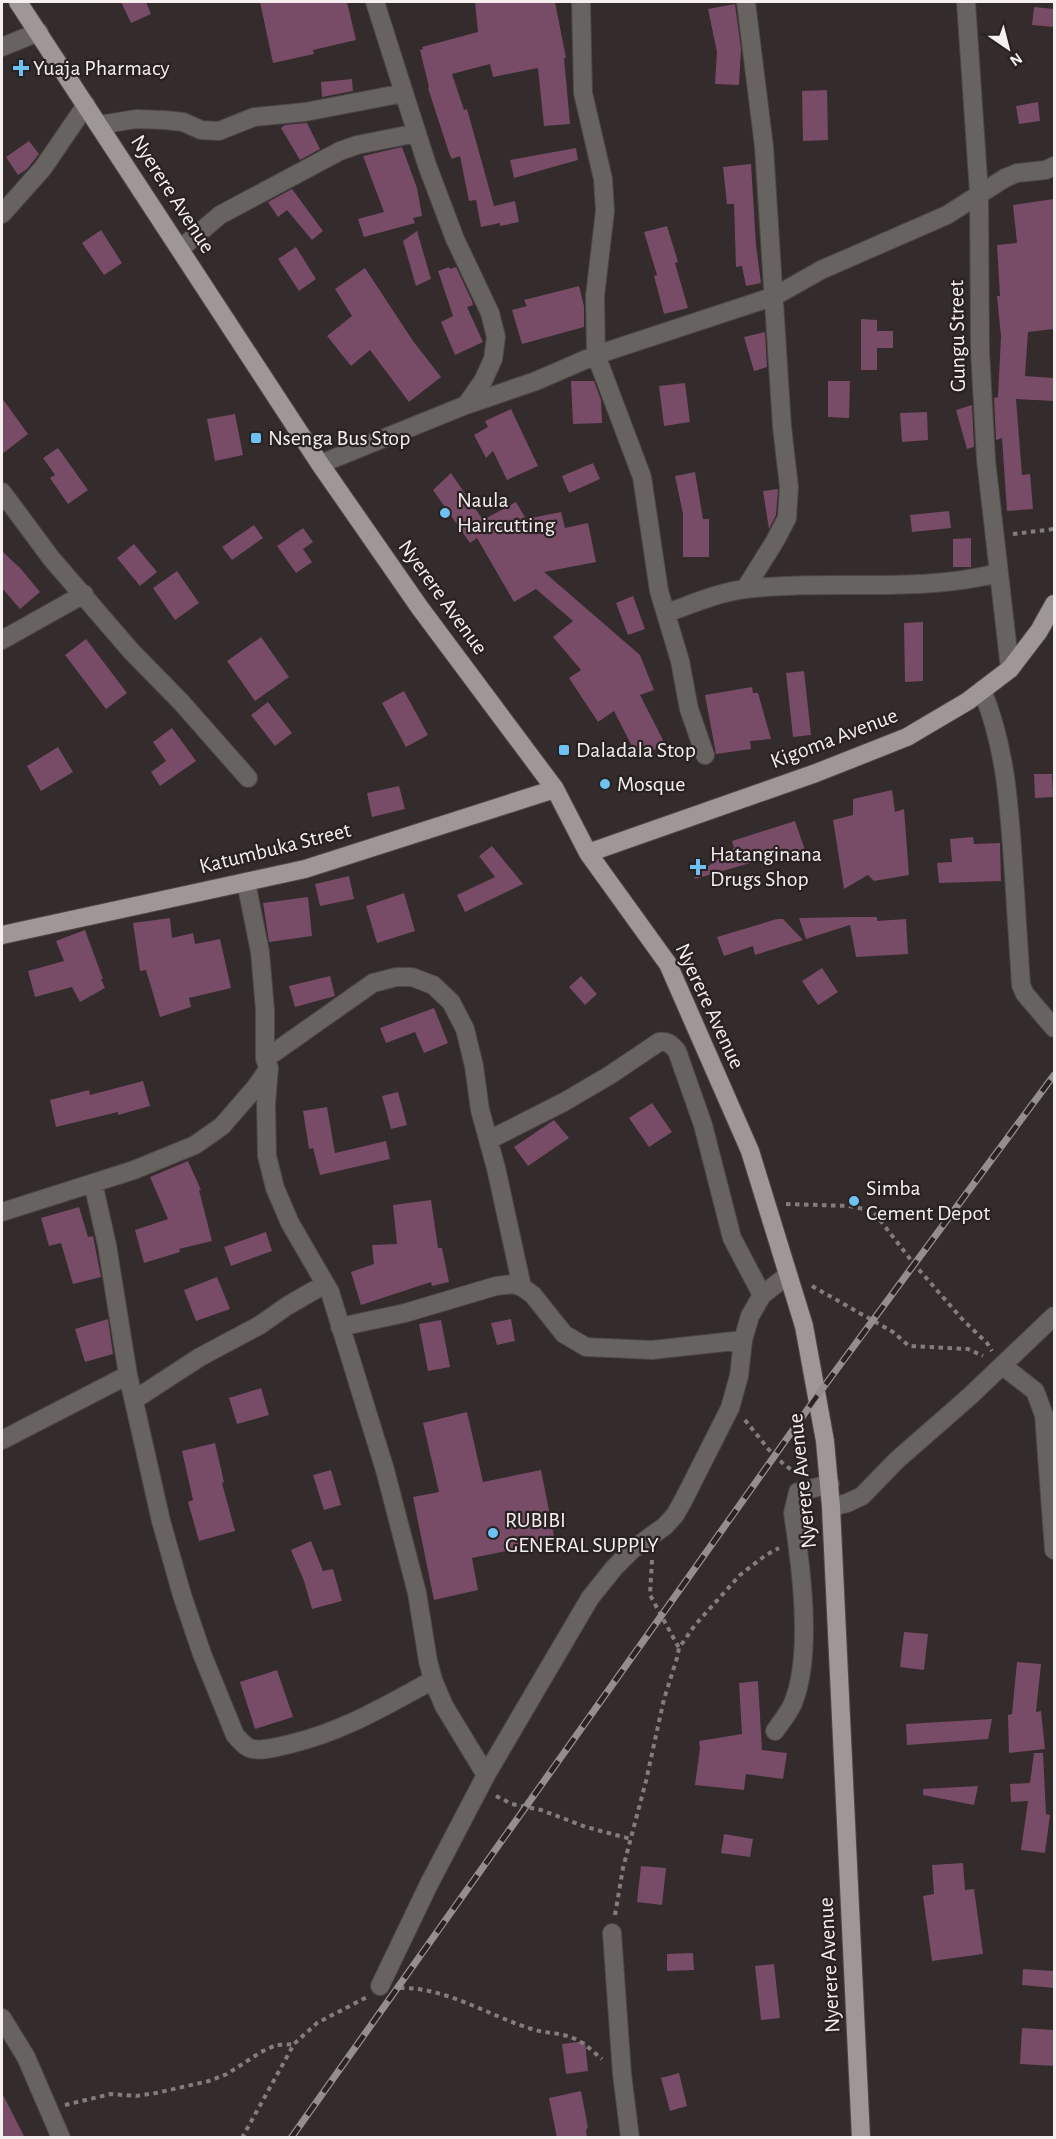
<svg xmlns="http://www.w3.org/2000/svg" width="1056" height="2139" font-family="'Alegreya Sans',sans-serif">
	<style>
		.building { fill: #784b66 }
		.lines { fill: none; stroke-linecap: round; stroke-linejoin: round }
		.minor-casing { stroke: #4e4647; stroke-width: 20 }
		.major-casing { stroke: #4e4647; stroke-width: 20 }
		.path { stroke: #847d7e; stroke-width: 4; stroke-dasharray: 4.5 4.5; stroke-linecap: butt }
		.minor { stroke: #666361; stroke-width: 18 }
		.major { stroke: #9f9795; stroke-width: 18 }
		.rail-casing { stroke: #958e8f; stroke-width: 7 }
		.rail { stroke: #292122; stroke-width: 4.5; stroke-dasharray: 14; stroke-linecap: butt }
		.poi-dot { fill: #6dc2f3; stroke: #292122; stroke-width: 2 }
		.labels { text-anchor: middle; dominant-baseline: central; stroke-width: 4.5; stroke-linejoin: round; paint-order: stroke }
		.poi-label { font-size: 22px; fill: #f5eff0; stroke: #292122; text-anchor: start }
		.street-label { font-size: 22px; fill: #f5eff0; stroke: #292122 }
	</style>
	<rect width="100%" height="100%" fill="#332b2c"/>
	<path class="building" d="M121,2H146L151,14L131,23Z
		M260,2H347L356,40L313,50L314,54L273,63Z
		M475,2H555L566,58H564L570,124L544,126L538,68L493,77L490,64L452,74L464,110L467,109L494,206L515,201L519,222L500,226V223L481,227L476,200L469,201L460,156L452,159L449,153L428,88L429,87L420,50L423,49L422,47L478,32Z
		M735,4L741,49L739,85L715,84L717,52L708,9Z
		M1034,7L1054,9V27L1032,25Z
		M352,79L353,91L322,97L321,82Z
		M827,90L828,140L803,141L802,91Z
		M1038,102L1040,121L1019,124L1016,106Z
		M307,123L320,149L300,160L281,128L285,125Z
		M29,141L39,154L27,169L18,175L6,157Z
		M402,147L417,188L422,216L413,218L415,223L364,237L358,219L384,212L363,156Z
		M576,148L578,160L514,178L510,160Z
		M751,164L756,245L761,283L746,286L742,266L736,267L734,204H727L723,167Z
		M292,189L323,231L312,240L287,210L278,217L268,202Z
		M1054,199V329L1028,332L1025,376L1054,378V401L1016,399L1022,475L1030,474L1033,509L1007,511L1002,438L996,440L994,398L998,397L1001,336L997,296H1000L997,245L1017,243L1013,205Z
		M667,226L678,262L675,263L688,308L664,314L654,276L657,275L644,232Z
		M101,230L122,263L104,275L82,243Z
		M417,231L431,279L416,286L403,241Z
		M296,247L316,279L299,291L278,259Z
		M449,267L450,269L456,267L472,301L473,305L467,307L483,342L455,355L441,322L453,316L438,271Z
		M365,268L413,341L441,377L409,402L370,350L351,366L327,336L352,316L335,289Z
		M579,286L584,306V327L522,344L512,310L527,306L524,300Z
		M861,319L877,320V331H893V348H877V370H861Z
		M765,332L767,367L754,371L744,337Z
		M571,381H594L601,400L602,423L573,424Z
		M828,381H850L849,418L828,417Z
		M685,383L690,422L664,426L659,386Z
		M2,398L28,434L2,454Z
		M972,405L974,447L967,449L956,410Z
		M511,409L538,466L507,480L493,451L486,458L474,435L488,427L485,421Z
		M927,412L928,440L902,442L900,413Z
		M235,414L243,455L215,461L207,419Z
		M58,448L88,490L68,504L50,478L55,475L43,458Z
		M593,463L600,479L569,493L562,476Z
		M695,472L703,519H709V557H683V514L675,476Z
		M451,473L483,520L516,502L526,519L561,512L565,528L588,523L596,562L544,572L640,655L654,690L640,695L665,744L638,758L614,711L598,722L569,678L581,670L553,637L573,621L536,589L514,602L477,538L470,543L433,490Z
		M778,489L776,515L769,529L763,491Z
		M949,511L951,528L912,532L910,515Z
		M254,525L263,538L232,560L222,547Z
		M303,528L313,542L303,549L312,562L296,573L277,546Z
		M971,538V567H953V539Z
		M134,544L157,572L140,586L117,558Z
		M2,551L21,569L40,592L20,609L2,588Z
		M177,571L199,603L175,620L153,588Z
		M633,596L645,629L628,635L616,603Z
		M923,622V681L905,682L904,623Z
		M261,637L289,677L255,701L227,661Z
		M86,639L127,693L106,709L65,655Z
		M804,671L811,735L793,737L786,673Z
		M752,687L753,693H758L771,739L750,741L751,749L716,754L705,695Z
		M404,691L428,735L406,747L382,703Z
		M268,702L292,733L275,746L251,715Z
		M172,728L196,761L160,786L151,772L166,761L153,742Z
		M58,747L73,772L41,791L27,766Z
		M1034,774H1052L1053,797L1035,798Z
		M399,786L405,809L372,817L367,793Z
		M892,790L895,812L904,809L909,875L874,881L868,875L844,889L833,820L853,815V799Z
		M795,821L806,853L780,862L778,855L695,879L694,876L734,848L732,841Z
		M973,837L974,844L1000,843L1001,881L939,883L937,863L952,862L950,839Z
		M492,846L523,884L465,912L457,895L495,877L479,856Z
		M349,876L354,899L320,906L315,884Z
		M404,893L415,931L377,943L366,906Z
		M308,897L312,936L269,942L263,903Z
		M849,917H877V921L906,919L908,954L856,957L850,925L806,939L799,918Z
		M170,918L172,938L193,933L195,944L220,939L231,988L189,998L191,1007L160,1017L146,970L140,971L133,923Z
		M777,919H783L803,940L755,955L753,946L724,956L717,937Z
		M85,930L103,979H101L105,988L80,1002L72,987L35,997L28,971L64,961L56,941Z
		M822,968L838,992L818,1005L802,981Z
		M330,976L335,996L295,1007L289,986Z
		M581,976L597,994L585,1005L569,987Z
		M434,1008L448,1043L424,1053L415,1032L386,1043L380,1028Z
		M143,1081L150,1106L118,1115V1112L56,1127L50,1100L89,1090L90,1095Z
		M398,1092L407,1125L391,1129L382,1096Z
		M652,1103L672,1132L649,1147L629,1118Z
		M327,1107L335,1153L386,1141L390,1159L320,1175L313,1148L309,1149L303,1111Z
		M554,1120L569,1138L528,1166L514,1147Z
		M188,1161L201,1190H199L212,1241L179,1249L180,1252L144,1263L135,1230L168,1219L150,1177Z
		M431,1200L438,1248H442L449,1282L432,1286L431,1282L361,1305L351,1272L374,1264L372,1245L397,1244L393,1205Z
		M79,1207L88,1237L93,1236L101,1277L73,1284L61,1243L49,1246L41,1218Z
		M266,1232L272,1251L231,1266L224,1247Z
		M217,1277L230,1309L196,1321L184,1290Z
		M108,1319L113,1354L85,1362L75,1329Z
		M511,1319L515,1341L497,1345L491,1323Z
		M441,1320L450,1367L428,1371L419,1324Z
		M261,1388L269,1415L237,1424L229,1398Z
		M467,1412L483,1482L541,1470L555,1541L472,1558L478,1590L434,1600L413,1497L439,1492L423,1423Z
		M215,1443L224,1482L222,1483L235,1531L199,1541L188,1502L193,1500L182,1451Z
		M331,1470L341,1505L324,1510L313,1475Z
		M311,1541L323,1571L333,1569L342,1601L312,1609L304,1581L291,1550Z
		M904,1632L928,1634L924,1670L900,1667Z
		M1017,1662L1041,1664L1036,1712L1041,1711L1045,1749L1009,1753L1008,1715L1012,1714Z
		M277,1670L293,1717L255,1729L240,1682Z
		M758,1681L762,1750L787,1753L783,1779L746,1774L744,1790L695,1785L700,1748L699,1741L742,1734L739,1683Z
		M992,1719L988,1739L907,1745L906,1724Z
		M1034,1753H1043L1046,1814L1050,1815L1045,1853L1021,1850L1028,1801L1011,1802L1010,1784L1030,1783Z
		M978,1786L974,1805L923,1795V1789Z
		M724,1834L753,1839L750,1857L721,1853Z
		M963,1863L965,1890L974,1889L983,1954L932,1961L923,1896L934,1894L932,1865Z
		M641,1866L666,1868L662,1905L637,1902Z
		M693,1953L694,1970L667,1971V1954Z
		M774,1964L780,2018L761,2020L755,1966Z
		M1023,1969L1054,1971V1988L1022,1985Z
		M1022,2028L1054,2030V2066L1020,2064Z
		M585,2041L588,2071L566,2074L562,2044Z
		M679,2073L687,2106L670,2111L661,2078Z
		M581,2091L588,2128L586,2129L587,2138H557L549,2098Z
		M2,2093L25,2138H2Z"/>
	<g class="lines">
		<defs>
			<path id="minor" d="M375,2L427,165L455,239L490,313L496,337L493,359L483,381L466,405
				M581,2L583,93L603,179L605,211L595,296L596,355L642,477L659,591L680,661L689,709L705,755
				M966,2L979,193L980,351L986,460L1010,669
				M2,47L39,32
				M99,125L136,119L164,120L183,122L201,130L219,131L254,117L305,112L404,93
				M2,214L43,168L86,105
				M180,249L220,215L340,151L357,145L417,133
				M320,464L466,405L536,381L596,355L775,296L821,270L947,215L1005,178L1017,173L1046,170L1054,166
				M2,492L51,558L132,652L181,702L248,778
				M745,589L775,541L787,518L789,487L782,427L764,147L746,2
				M667,613C692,604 719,592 746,589C830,579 916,594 998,573
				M2,640L84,594
				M982,690C1005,745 1009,803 1013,861C1016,902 1018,944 1021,985L1025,994L1054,1028
				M246,882L260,952L265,1010V1059L269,1068L266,1104L267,1156L275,1188L290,1223L330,1292L385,1470L417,1593L428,1661L433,1680L444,1706L486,1775
				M265,1059L373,983L396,977H412L433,985L451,1002L465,1029L474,1066L480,1110L496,1168L522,1287
				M489,1140L564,1102L610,1075L659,1042C668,1041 671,1044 677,1051L703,1125L732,1238L762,1295
				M93,1183L107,1245L128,1375L161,1521L182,1595L202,1654L235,1735C240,1740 245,1748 253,1749C265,1751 278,1747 290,1744C344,1731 385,1706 433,1680
				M2,1212L134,1170L195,1145L222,1126L255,1088L269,1068
				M340,1327L405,1313L496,1286L513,1284L522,1287L533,1295L564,1334L586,1347L652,1350L743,1340
				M1003,1366L1035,1391L1044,1415L1054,1550
				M134,1400L200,1357L260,1325L287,1306L325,1284
				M2,1440L128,1375
				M831,1507L847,1503L862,1496L897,1460L969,1397L1054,1316
				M775,1731C781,1722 789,1713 793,1703C813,1655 801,1566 793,1513L798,1492L830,1484
				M612,1933L622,2074L630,2138
				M380,1986L429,1884L486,1775L590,1598L614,1568L632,1550L665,1526L675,1515L683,1501L730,1408L739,1376L743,1340L750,1316L762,1295L788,1275
				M2,2018L26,2057L61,2138"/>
			<path id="major" d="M18,2L320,464L420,608L555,789L588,853L668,964L750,1151L804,1326L825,1441L831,1507L861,2138
				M588,853L816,773L907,737L968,701L1010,669L1039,631L1054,604
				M2,935L305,869L555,789"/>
		</defs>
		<use href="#minor" class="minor-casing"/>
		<use href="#major" class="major-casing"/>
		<path class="path" d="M1013,534L1054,529
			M786,1204L849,1206L873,1211L914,1264L963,1320L987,1343L992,1351
			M812,1286L893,1332L909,1346L968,1349L983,1356
			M745,1420L774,1456L795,1473
			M652,1560L650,1595L679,1648
			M496,1796L512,1804L541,1810L586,1827L631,1839
			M615,1915L623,1868L646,1781L664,1699L677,1658L679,1648L695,1625L740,1575L766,1555L779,1548
			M400,1988C446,1987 489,2016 532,2029C546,2034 563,2032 577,2040C586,2044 594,2053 602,2059
			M65,2105L111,2094L136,2096L156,2093L209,2081L227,2074L261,2052L276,2045L294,2044
			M242,2138L294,2044L317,2023L367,1997"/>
		<use href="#minor" class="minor"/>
		<use href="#major" class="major"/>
		<defs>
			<path id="rail" d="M291,2138L817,1396L1054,1075"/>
		</defs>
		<use href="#rail" class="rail-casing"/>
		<use href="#rail" class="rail"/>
	</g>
	<g class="poi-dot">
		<path d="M18 59h6v6h6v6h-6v6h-6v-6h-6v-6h6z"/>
		<rect x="250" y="432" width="12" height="12" rx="3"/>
		<circle cx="445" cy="513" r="6"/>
		<rect x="558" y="744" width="12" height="12" rx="3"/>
		<circle cx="605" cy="784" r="6"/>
		<path d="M695 858h6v6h6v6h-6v6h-6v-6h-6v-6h6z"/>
		<circle cx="854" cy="1201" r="6"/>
		<circle cx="493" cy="1533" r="6"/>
	</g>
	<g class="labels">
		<g class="poi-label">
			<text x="33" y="68">Yuaja Pharmacy</text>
			<text x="268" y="438">Nsenga Bus Stop</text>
			<text x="457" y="500">Naula<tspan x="457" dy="25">Haircutting</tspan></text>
			<text x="576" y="750">Daladala Stop</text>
			<text x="617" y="784">Mosque</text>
			<text x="710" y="854">Hatanginana<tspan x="710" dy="25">Drugs Shop</tspan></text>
			<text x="866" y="1188">Simba<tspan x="866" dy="25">Cement Depot</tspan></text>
			<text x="505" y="1520">RUBIBI<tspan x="505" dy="25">GENERAL SUPPLY</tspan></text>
		</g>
		<g class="street-label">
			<text transform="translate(173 194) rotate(57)">Nyerere Avenue</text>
			<text transform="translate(957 336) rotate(-91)">Gungu Street</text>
			<text transform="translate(443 597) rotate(54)">Nyerere Avenue</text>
			<text transform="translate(834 738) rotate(-21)">Kigoma Avenue</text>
			<text transform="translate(275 848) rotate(-14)">Katumbuka Street</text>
			<text transform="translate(710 1006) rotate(65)">Nyerere Avenue</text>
			<text transform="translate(802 1481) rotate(-96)">Nyerere Avenue</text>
			<text transform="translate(829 1965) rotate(-93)">Nyerere Avenue</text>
		</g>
	</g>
	<rect width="1056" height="2139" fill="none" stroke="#f5eff0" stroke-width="6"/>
	<g transform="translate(1008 48) rotate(145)" stroke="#292122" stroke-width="4.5" paint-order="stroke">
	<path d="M0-4.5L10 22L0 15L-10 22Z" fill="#f5eff0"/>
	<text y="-9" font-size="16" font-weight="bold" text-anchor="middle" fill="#f5eff0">N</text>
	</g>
</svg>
